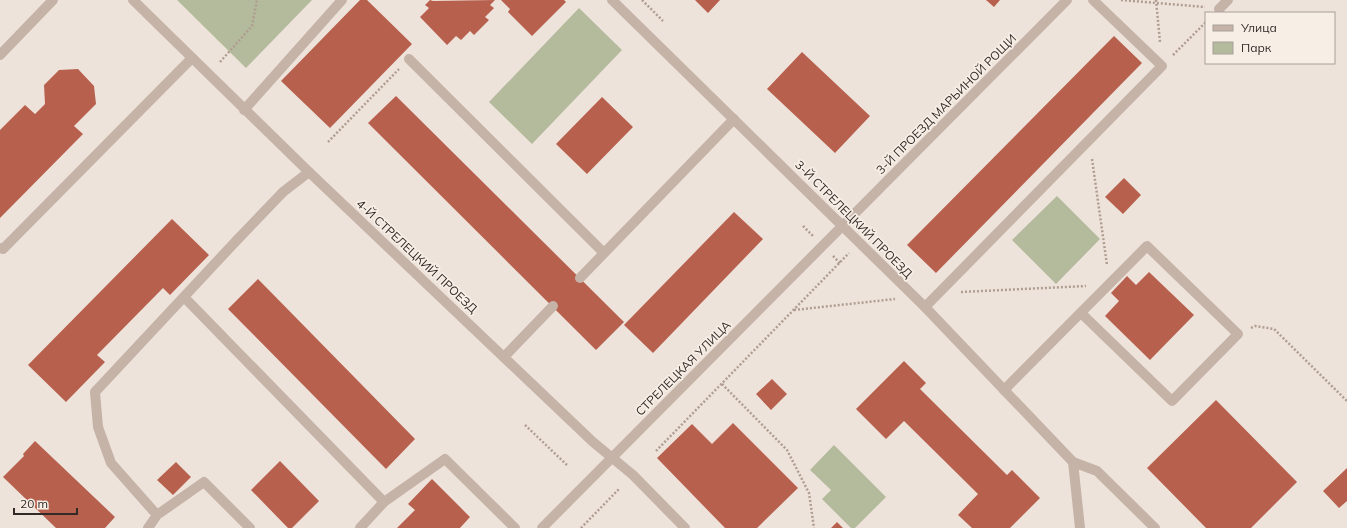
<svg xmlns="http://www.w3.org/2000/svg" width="1347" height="528" font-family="Mulish,sans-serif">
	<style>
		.green { fill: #b3bb9c }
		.building { fill: #b8604e }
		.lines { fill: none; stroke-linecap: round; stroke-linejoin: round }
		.path { stroke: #b09d92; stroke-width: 2.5; stroke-dasharray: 2 2; stroke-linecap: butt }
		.service { stroke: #c5b3a8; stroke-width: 10 }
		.minor { stroke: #c5b3a8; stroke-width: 10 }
		.tertiary { stroke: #c5b3a8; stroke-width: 10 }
		.labels { text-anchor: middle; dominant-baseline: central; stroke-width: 3.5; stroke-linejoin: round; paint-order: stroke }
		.street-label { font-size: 12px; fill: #322a27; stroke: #f7eee6 }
	</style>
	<rect width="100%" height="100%" fill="#eee3da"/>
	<path class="green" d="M177,0H312L246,68Z
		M579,8L622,50L532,144L489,102Z
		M1057,196L1100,239L1056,284L1012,240Z
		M834,445L886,497L855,528H851L822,499L831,490L810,470Z"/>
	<path class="building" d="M360,0H367L412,44L330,128L281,81Z
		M430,0L433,1L495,0L490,5L494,8L485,17L489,20L474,35L470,31L461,40L456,36L447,45L420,17L429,8L425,5Z
		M501,0H564L566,2L532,36L508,12L510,9Z
		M695,0H720L708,13Z
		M986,0H1000L994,7Z
		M1114,36L1142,63L936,273L907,245Z
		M802,52L870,116L835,153L767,89Z
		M78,69L94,86L96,104L74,126L83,134L0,218V130L25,105L35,114L45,104L44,85L59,70Z
		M396,96L624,322L596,350L368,123Z
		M602,97L633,127L587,174L556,144Z
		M1124,178L1141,195L1123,214L1105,197Z
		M734,212L763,239L653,353L624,325Z
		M172,219L209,255L170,295L163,288L97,355L105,362L66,402L28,365Z
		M1149,272L1194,315L1150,360L1105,316L1119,301L1111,293L1127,276L1136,285Z
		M258,279L415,439L386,469L228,309Z
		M904,361L926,383L920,389L1007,475L1012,470L1040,498L1010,528H972L958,515L978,494L904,421L886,439L856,409Z
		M772,379L787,394L771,410L756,394Z
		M1216,400L1297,482L1251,528H1206L1147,468Z
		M733,423L798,488L757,528H725L657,458L692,424L712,444Z
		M35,441L115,517L105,528H56L3,477L24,456L23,454Z
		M280,461L319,501L292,528H288L251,490Z
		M176,462L191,477L173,495L157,480Z
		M1347,468V501L1339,508L1323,491Z
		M432,479L470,517L460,528H397L415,510L408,504Z
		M837,522L843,528H831Z"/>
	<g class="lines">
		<path class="path" d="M642,0L663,21
			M1121,0L1205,7
			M1156,0L1160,42
			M1173,55L1206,22
			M220,62L252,26L257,0
			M328,142L399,69
			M1092,159L1107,265
			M803,226L813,236
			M833,256L840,263
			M961,292L1086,286
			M794,310L895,299
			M1251,328L1255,326L1274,329L1347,401
			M722,384L787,450L809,493L814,528
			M525,425L568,466
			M656,451L849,253
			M581,528L619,489"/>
		<path class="service" d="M1219,9L1228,0
			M409,59L604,253
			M244,110L342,0
			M0,248L3,249L192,58
			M580,278L734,119
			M184,297L384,502
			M925,307L1162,66L1093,0
			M504,357L553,306
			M1004,390L1147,246L1238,334L1172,401L1081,313
			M148,528L157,515
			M250,528L204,482L157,515L111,463L98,427L95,392L237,240L283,192L309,172
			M360,528L384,502L445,459L515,528
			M1080,528L1073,462L1097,471L1155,528"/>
		<path class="minor" d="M133,0L309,172L593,442L633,475L685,528
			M612,0L925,307L1073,462"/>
		<path class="tertiary" d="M0,55L53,0
			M542,528L1067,0"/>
	</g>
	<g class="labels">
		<g class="street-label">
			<text transform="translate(946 104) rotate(-45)">3-Й ПРОЕЗД МАРЬИНОЙ РОЩИ</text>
			<text transform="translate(854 219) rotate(45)">3-Й СТРЕЛЕЦКИЙ ПРОЕЗД</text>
			<text transform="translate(417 256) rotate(43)">4-Й СТРЕЛЕЦКИЙ ПРОЕЗД</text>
			<text transform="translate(683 368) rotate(-45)">СТРЕЛЕЦКАЯ УЛИЦА</text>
		</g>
	</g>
	<rect x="1205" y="12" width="130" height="52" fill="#f7eee6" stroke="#a8a09a"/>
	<rect x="1213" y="25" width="20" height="6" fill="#c5b3a8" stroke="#a8a09a"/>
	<text x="1241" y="32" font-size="12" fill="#322a27">Улица</text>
	<rect x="1213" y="42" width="20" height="12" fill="#b3bb9c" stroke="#a8a09a"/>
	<text x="1241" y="52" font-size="12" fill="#322a27">Парк</text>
	<path d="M14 508v6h63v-6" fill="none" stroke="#322a27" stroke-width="2"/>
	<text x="20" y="508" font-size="12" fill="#322a27" stroke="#f7eee6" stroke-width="3" paint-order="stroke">20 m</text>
</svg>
